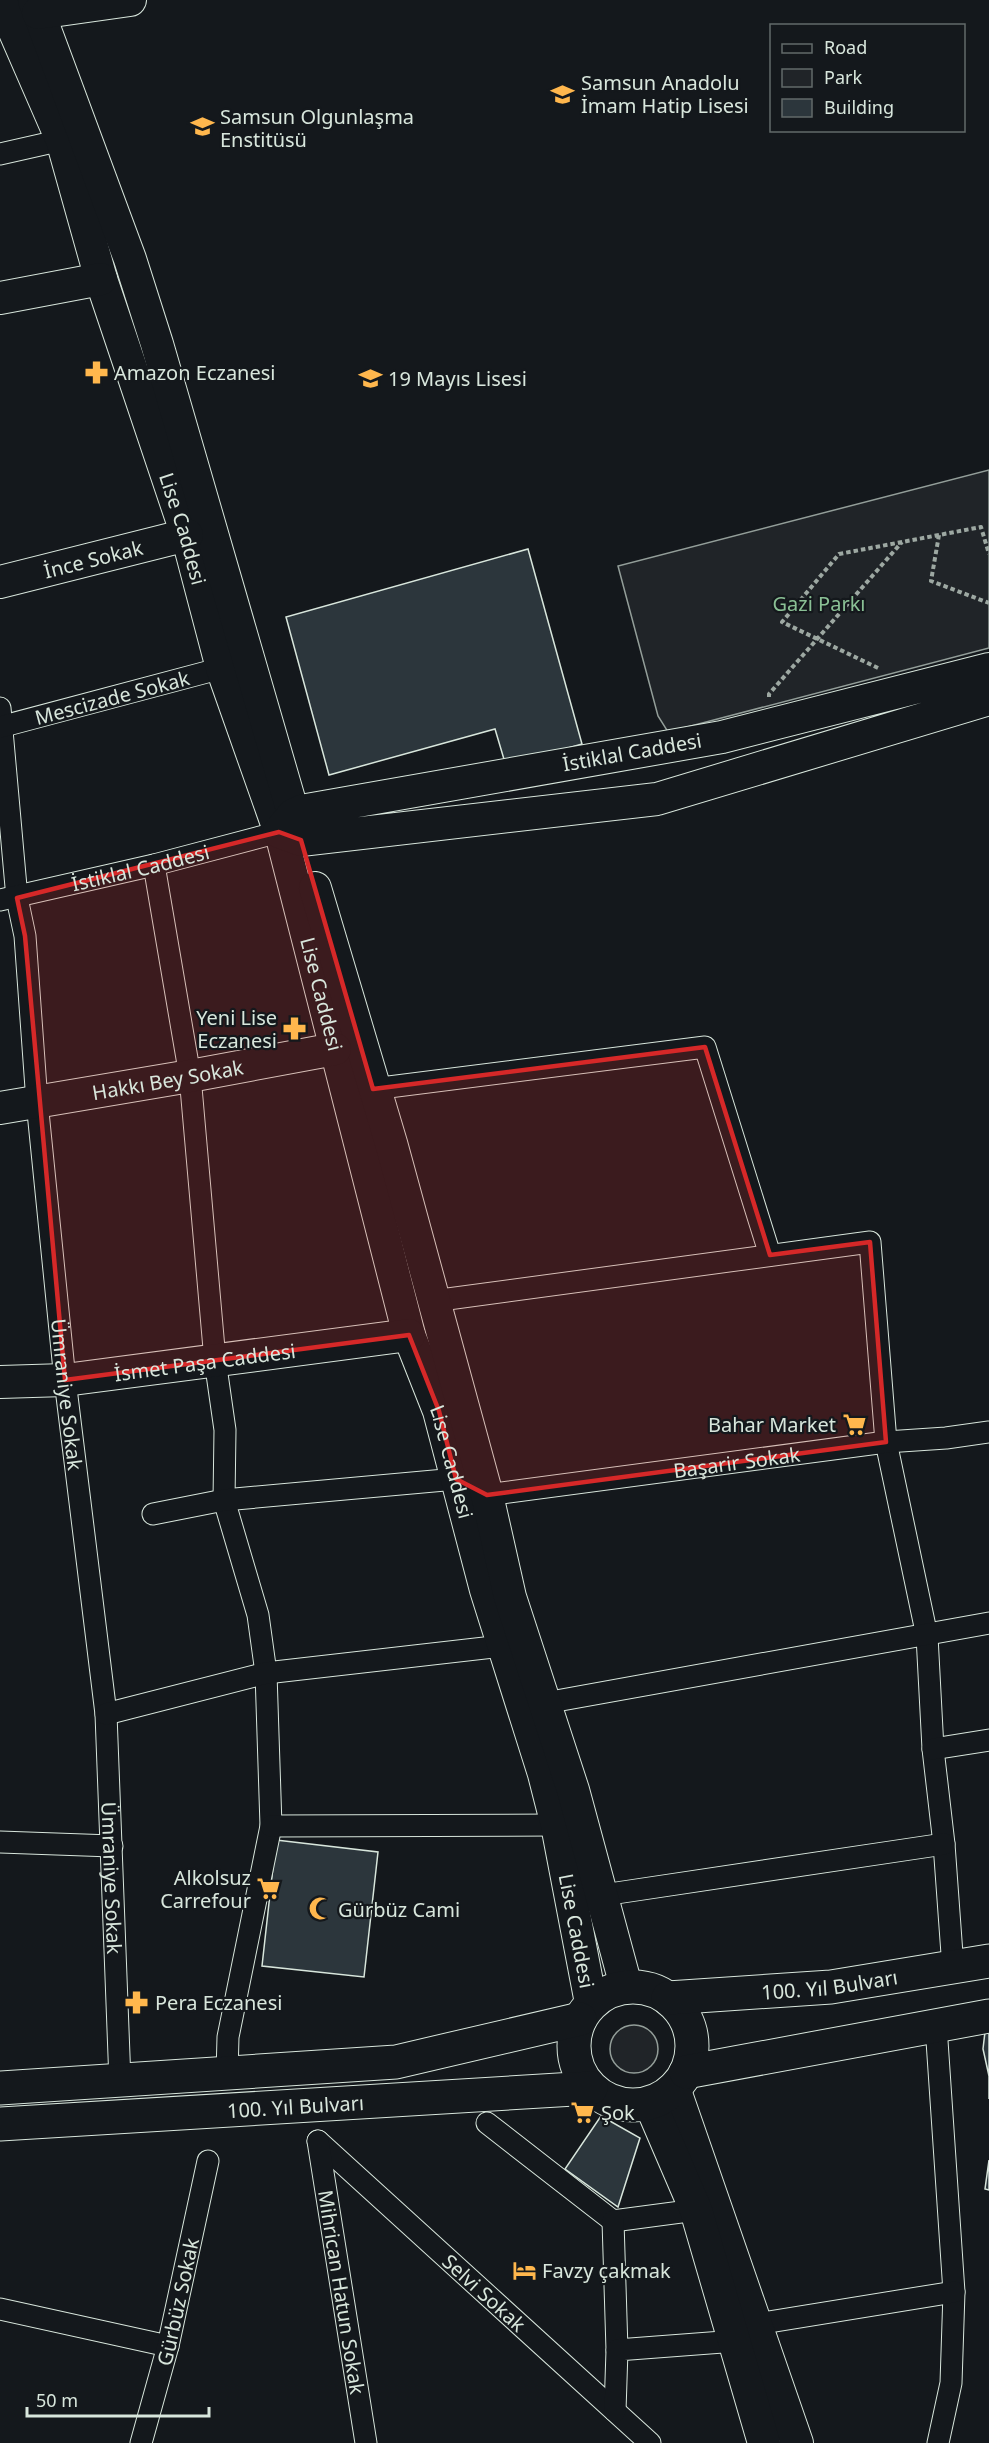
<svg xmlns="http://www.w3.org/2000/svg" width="989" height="2443" font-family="'Noto Sans',sans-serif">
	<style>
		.green { fill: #202428; stroke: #939e99; stroke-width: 1.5 }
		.building { fill: #2c363c; stroke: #d8e6dc; stroke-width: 1.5 }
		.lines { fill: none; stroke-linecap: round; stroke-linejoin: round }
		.street-casing { stroke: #d8e6dc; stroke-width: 23 }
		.secondary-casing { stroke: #d8e6dc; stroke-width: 34 }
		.primary-casing { stroke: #d8e6dc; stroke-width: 35 }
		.path { stroke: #9da8a2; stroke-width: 4; stroke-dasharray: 4.5 3; stroke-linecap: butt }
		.street { stroke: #14181c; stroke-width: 21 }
		.secondary { stroke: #14181c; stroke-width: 32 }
		.primary { stroke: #14181c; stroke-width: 33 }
		.marked { fill: #d62828; fill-opacity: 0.2; stroke: #d62828; stroke-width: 4.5; stroke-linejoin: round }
		.labels { text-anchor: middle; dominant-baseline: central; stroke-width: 4.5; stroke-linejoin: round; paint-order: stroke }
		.poi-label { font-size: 20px; fill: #d8e6dc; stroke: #14181c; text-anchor: start }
		.street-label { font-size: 20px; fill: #d8e6dc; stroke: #14181c }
		.park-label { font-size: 20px; fill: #8ac095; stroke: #14181c }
	</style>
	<rect width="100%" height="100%" fill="#14181c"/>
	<path class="green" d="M989,470V648L668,732L658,716L618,566Z
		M610 2049a24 24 0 1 1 48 0a24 24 0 1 1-48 0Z"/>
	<path class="building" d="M528,549L582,744L506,766L495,729L329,775L286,617Z
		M276,1840L378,1852L364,1977L262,1966Z
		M989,2022V2099V2076L983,2049L986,2023Z
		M601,2116L640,2138L618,2207L565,2169Z
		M989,2160V2190L985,2189Z"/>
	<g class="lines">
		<defs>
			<g id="street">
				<path d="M0,154L62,140"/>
				<path id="s1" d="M0,708L17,898L25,936L37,1102L65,1380L106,1714L120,2082"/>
				<path id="s2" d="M0,727L222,668"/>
				<path d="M154,865L190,1076L215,1360L225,1430L224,1500L258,1615L266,1673L271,1826L228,2037L227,2074"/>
				<path id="s3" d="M0,900L154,865L279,832"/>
				<path d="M373,1089L705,1047L770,1255"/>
				<path d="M433,1301L870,1242L886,1442L927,1636L933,1749L944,1844L953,1968"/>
				<path id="s4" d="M153,1514L224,1500L456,1479L487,1495L886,1442L946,1438L989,1432"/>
				<path d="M545,1703L989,1623"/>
				<path d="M106,1714L266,1673L502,1646"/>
				<path d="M933,1749L989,1740"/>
				<path d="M271,1826L557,1825"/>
				<path d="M0,1842L112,1846"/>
				<path d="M603,1895L944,1844"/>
				<path d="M936,2026L954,2292L951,2383L938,2443"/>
				<path d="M487,2123L613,2221L696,2210"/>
				<path id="s5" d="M318,2141L650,2443"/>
				<path id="s6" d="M318,2141L366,2443"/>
				<path d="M613,2221L617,2350"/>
				<path d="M0,2309L168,2346"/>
				<path d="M757,2324L954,2292"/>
				<path d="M615,2411L617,2350L736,2341"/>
				<path id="s7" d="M141,2443L168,2346L208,2161"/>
			</g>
			<g id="secondary">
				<path id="s8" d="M1,0L62,140L101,279L187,535L222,668L283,841L409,1335L439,1411L486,1590L544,1774L557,1825L591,2003"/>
				<path d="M34,0L130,259L157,344L291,806"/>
				<path d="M38,13L130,0"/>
				<path d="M0,298L101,279"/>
				<path id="s9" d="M0,582L187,535"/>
				<path d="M989,669L722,737L301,811L293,815L279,832L301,840L657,799L989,699"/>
				<path d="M315,888L391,1143L487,1495L510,1597L573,1790L626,1986"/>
				<path id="s10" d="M0,1108L190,1076L335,1049"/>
				<path id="s11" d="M0,1382L65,1380L409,1335"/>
				<path d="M674,2088L797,2443"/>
				<path d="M650,2103L696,2210L764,2443"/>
			</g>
			<g id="primary">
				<circle cx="633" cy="2046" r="59"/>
				<path id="s12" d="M668,1998L831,1987L989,1961"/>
				<path d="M686,2072L989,2016"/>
				<path d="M0,2088L396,2062L580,2019"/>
				<path id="s13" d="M0,2124L591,2088"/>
			</g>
		</defs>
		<use href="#street" class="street-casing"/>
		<use href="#secondary" class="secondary-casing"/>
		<use href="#primary" class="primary-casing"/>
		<path class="path" d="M939,535L931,581L989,603
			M878,668L782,622L839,554L981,527L989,554
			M769,697V694L902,542"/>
		<use href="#street" class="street"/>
		<use href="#secondary" class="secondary"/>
		<use href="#primary" class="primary"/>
	</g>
	<path class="marked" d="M279,832L301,840L373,1089L705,1047L770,1255L870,1242L886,1442L487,1495L456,1479L439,1411L409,1335L65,1380L25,936L17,898Z"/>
	<defs>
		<symbol id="school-bare" viewBox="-9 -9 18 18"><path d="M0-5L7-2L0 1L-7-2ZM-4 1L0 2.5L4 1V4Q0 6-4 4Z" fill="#ffb74d" stroke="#14181c" stroke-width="2.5" paint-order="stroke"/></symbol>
		<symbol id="pharmacy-bare" viewBox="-9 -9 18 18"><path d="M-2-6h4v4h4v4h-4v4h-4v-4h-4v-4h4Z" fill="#ffb74d" stroke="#14181c" stroke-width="2.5" paint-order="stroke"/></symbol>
		<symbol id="supermarket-bare" viewBox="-9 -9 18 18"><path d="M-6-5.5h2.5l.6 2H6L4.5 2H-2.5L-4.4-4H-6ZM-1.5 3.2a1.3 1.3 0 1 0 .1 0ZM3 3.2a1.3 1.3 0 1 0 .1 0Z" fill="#ffb74d" stroke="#14181c" stroke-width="2.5" paint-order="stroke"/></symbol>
		<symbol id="mosque-bare" viewBox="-9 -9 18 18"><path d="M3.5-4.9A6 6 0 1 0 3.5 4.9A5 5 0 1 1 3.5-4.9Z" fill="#ffb74d" stroke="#14181c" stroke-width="2.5" paint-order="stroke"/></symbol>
		<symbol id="hotel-bare" viewBox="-9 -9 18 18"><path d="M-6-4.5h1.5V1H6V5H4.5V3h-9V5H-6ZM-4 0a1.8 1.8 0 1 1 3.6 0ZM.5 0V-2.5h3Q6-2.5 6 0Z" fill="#ffb74d" stroke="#14181c" stroke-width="2.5" paint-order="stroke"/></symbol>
	</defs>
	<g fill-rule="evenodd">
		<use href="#school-bare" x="546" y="78" width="33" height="33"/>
		<use href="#school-bare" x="186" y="110" width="33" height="33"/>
		<use href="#pharmacy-bare" x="80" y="356" width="33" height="33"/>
		<use href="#school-bare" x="354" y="362" width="33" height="33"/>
		<use href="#pharmacy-bare" x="278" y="1012" width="33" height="33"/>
		<use href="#supermarket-bare" x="838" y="1408" width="33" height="33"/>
		<use href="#supermarket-bare" x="252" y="1872" width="33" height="33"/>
		<use href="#mosque-bare" x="304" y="1892" width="33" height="33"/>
		<use href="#pharmacy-bare" x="120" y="1986" width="33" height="33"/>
		<use href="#supermarket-bare" x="566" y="2096" width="33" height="33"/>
		<use href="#hotel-bare" x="508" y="2254" width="33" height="33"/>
	</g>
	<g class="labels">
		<g class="poi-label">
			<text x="581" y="82">Samsun Anadolu<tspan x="581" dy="23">İmam Hatip Lisesi</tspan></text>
			<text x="220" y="116">Samsun Olgunlaşma<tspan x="220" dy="23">Enstitüsü</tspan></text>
			<text x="114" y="372">Amazon Eczanesi</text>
			<text x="388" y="378">19 Mayıs Lisesi</text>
			<text x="277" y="1017" text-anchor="end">Yeni Lise<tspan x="277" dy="23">Eczanesi</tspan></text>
			<text x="836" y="1424" text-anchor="end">Bahar Market</text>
			<text x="251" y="1877" text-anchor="end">Alkolsuz<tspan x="251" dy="23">Carrefour</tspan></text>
			<text x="338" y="1909">Gürbüz Cami</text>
			<text x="155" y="2002">Pera Eczanesi</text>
			<text x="601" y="2112">Şok</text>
			<text x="542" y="2270">Favzy çakmak</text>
		</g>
		<g class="street-label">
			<text stroke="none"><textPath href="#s8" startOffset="560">Lise Caddesi</textPath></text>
			<text stroke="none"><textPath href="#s9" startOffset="96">İnce Sokak</textPath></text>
			<text stroke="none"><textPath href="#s2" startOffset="116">Mescizade Sokak</textPath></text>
			<text transform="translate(632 752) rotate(-10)">İstiklal Caddesi</text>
			<text stroke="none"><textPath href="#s3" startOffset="144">İstiklal Caddesi</textPath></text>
			<text stroke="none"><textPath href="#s8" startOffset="1046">Lise Caddesi</textPath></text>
			<text stroke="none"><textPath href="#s10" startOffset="170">Hakkı Bey Sokak</textPath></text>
			<text stroke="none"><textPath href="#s11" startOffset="206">İsmet Paşa Caddesi</textPath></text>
			<text stroke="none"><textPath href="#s1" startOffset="690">Ümraniye Sokak</textPath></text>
			<text stroke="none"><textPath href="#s4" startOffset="592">Başarir Sokak</textPath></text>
			<text stroke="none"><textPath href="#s8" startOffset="1532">Lise Caddesi</textPath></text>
			<text stroke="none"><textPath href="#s1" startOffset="1176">Ümraniye Sokak</textPath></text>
			<text stroke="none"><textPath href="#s8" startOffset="2018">Lise Caddesi</textPath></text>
			<text stroke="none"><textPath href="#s12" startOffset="162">100. Yıl Bulvarı</textPath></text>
			<text stroke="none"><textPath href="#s13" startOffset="296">100. Yıl Bulvarı</textPath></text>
			<text stroke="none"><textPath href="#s6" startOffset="153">Mihrican Hatun Sokak</textPath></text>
			<text stroke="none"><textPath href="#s5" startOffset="225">Selvi Sokak</textPath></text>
			<text stroke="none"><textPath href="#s7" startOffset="146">Gürbüz Sokak</textPath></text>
		</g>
		<g class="park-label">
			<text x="819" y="603">Gazi Parkı</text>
		</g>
	</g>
	<rect x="770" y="24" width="195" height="108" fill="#14181c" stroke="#626a69" stroke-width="1.5"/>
	<rect x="782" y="44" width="30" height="9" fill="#14181c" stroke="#626a69" stroke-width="1.5"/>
	<text x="824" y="54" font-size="18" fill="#d8e6dc">Road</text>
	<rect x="782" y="69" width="30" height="18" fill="#202428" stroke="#626a69" stroke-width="1.5"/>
	<text x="824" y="84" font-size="18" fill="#d8e6dc">Park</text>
	<rect x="782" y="99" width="30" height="18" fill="#2c363c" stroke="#626a69" stroke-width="1.5"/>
	<text x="824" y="114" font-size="18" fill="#d8e6dc">Building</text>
	<path d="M27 2407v9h182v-9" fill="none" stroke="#d8e6dc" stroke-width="3"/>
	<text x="36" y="2407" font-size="18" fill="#d8e6dc" stroke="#14181c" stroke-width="4.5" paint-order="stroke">50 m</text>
</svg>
